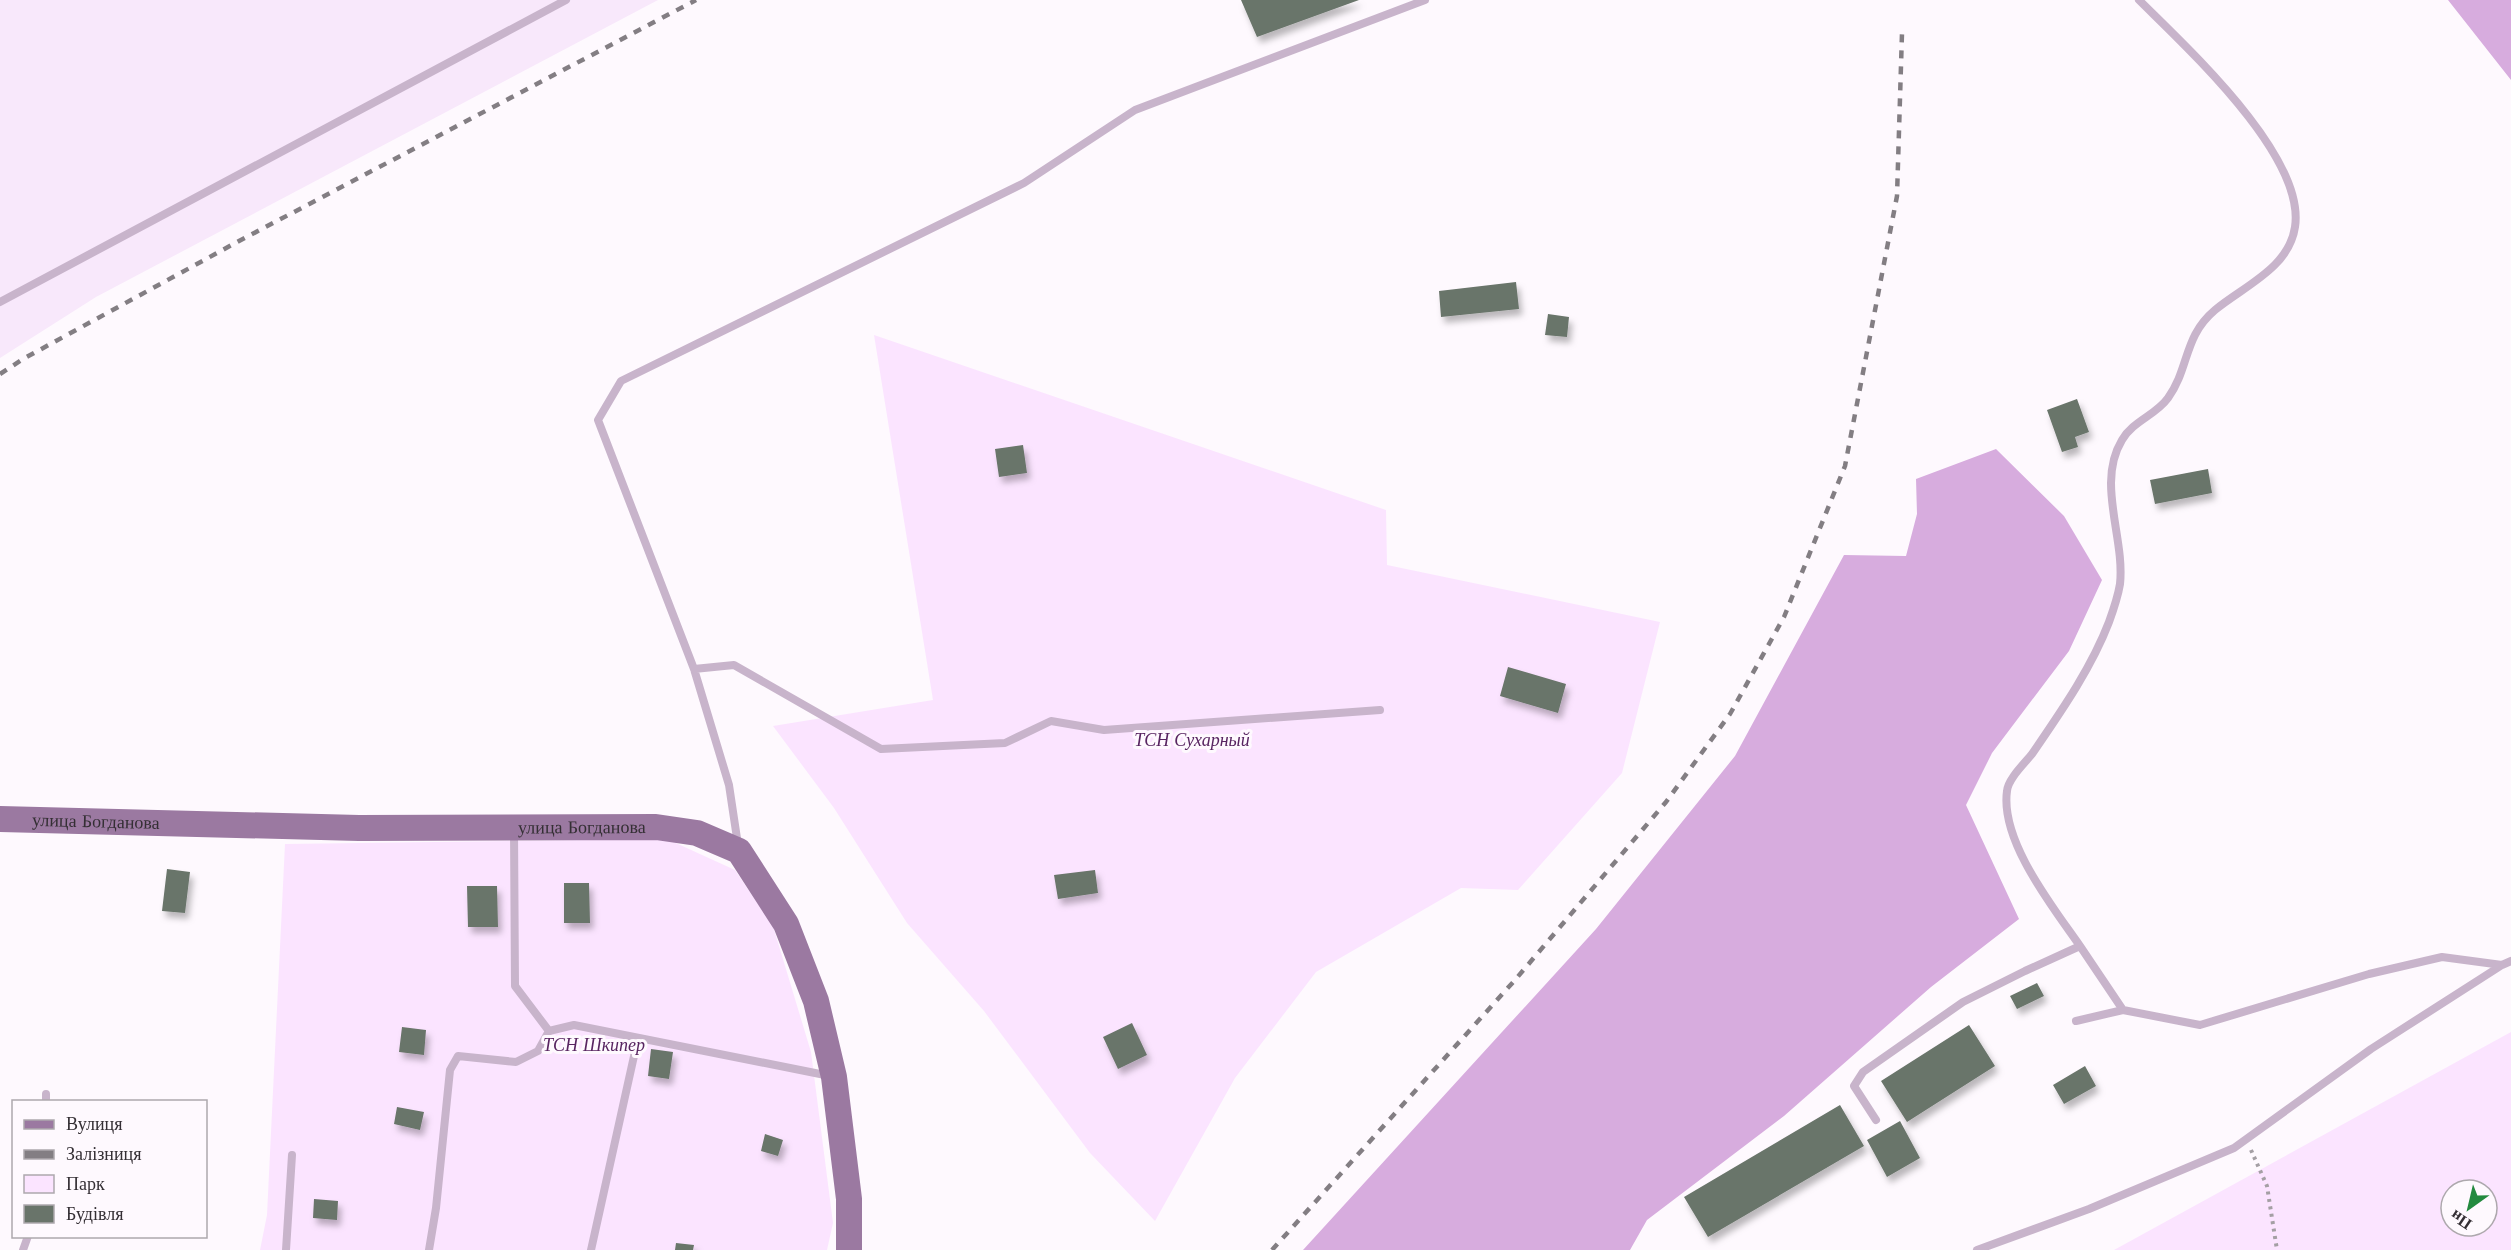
<svg xmlns="http://www.w3.org/2000/svg" width="2511" height="1250" font-family="'Libre Baskerville',serif">
	<style>
		.built { fill: #f8e8fb }
		.green { fill: #fbe4ff; fill-rule: evenodd }
		.forest { fill: #d7acde }
		.building { fill: #69746a; filter: url(#shadow) }
		.lines { fill: none; stroke-linecap: round; stroke-linejoin: round }
		.path { stroke: #a49fa4; stroke-width: 4; stroke-dasharray: 3 4.5; stroke-linecap: butt }
		.service { stroke: #c8b4cb; stroke-width: 8 }
		.primary { stroke: #9b79a1; stroke-width: 26 }
		.rail { stroke: #837e83; stroke-width: 4.5; stroke-dasharray: 8 8; stroke-linecap: butt }
		.labels { text-anchor: middle; dominant-baseline: central; stroke-width: 6; stroke-linejoin: round; paint-order: stroke }
		.park-label { font-size: 18px; font-style: italic; fill: #582561; stroke: #fef9fe }
		.street-label { font-size: 18px; fill: #342f34; stroke: #fef9fe }
	</style>
	<defs>
		<filter id="shadow"><feDropShadow dx="3.5" dy="6" stdDeviation="3" flood-color="#0004"/></filter>
	</defs>
	<rect width="100%" height="100%" fill="#fef9fe"/>
	<path class="built" d="M0,0H658L96,297L0,358Z"/>
	<path class="green" d="M874,335L1386,510L1387,565L1660,622L1622,773L1518,890L1461,888L1316,972L1235,1078L1155,1221L1090,1153L984,1011L907,923L834,808L773,726L933,700Z
		M667,839L735,870L773,926L811,1052L833,1223L827,1250H260L267,1215L285,844Z
		M2511,1032V1250H2114ZM2451,1190H2487V1226H2451Z"/>
	<path class="forest" d="M2448,0H2511V80Z
		M1996,449L2064,516L2102,580L2069,651L1992,753L1966,805L2019,919L1931,987L1784,1116L1647,1220L1630,1250H1303L1596,929L1735,756L1844,555L1906,556L1917,514L1916,479Z"/>
	<path class="building" d="M1241,0H1359L1257,37Z
		M1516,282L1519,309L1441,317L1439,291Z
		M1548,314L1569,317L1567,337L1545,335Z
		M2077,399L2089,432L2075,437L2078,447L2062,452L2047,410Z
		M1023,445L1027,473L999,477L995,449Z
		M2208,469L2212,493L2155,504L2150,480Z
		M1508,667L1566,684L1558,713L1500,696Z
		M167,869L190,872L185,913L162,911Z
		M1095,870L1098,893L1058,899L1054,875Z
		M564,883H589L590,923H564Z
		M467,886H497L498,927H468Z
		M2037,983L2044,996L2017,1009L2010,996Z
		M1132,1023L1147,1055L1118,1069L1103,1037Z
		M1969,1025L1995,1066L1907,1122L1881,1081Z
		M402,1027L426,1030L424,1055L399,1052Z
		M651,1049L673,1052L669,1079L648,1076Z
		M2085,1066L2096,1086L2064,1104L2053,1085Z
		M1840,1105L1864,1146L1708,1237L1684,1197Z
		M397,1107L424,1112L420,1130L394,1124Z
		M1900,1121L1920,1158L1887,1177L1867,1140Z
		M765,1134L783,1140L778,1156L761,1151Z
		M314,1199L338,1201L337,1220L313,1218Z
		M676,1243L694,1245L693,1250H675Z"/>
	<g class="lines">
		<path class="path" d="M2251,1150L2267,1186L2277,1250"/>
		<path class="service" d="M0,302L566,0
			M694,669L734,665L881,749L1005,743L1051,721L1104,730L1380,710
			M514,829L515,986L549,1031
			M738,845L729,785L694,669L598,420L621,381L1024,183L1135,110L1425,0
			M2080,946C2053,907 2000,841 2007,791C2008,779 2024,764 2032,754C2060,713 2091,669 2109,622C2113,611 2118,596 2120,584C2125,537 2096,483 2122,440C2133,421 2156,415 2168,398C2190,367 2183,337 2215,310C2244,286 2289,268 2295,227C2306,156 2186,47 2139,0
			M2076,1021L2123,1010L2200,1025L2369,974L2442,957L2502,965
			M46,1094V1102
			M1876,1120L1854,1086L1863,1072L1963,1002L2025,971L2080,946L2123,1010
			M23,1250L28,1236
			M286,1250L292,1155
			M429,1250L436,1208L450,1070L458,1056L516,1062L538,1051L549,1031L574,1025L830,1076
			M591,1250L638,1038
			M1977,1250L2089,1209L2234,1148L2371,1049L2502,965L2511,961"/>
		<path class="primary" id="s1" d="M0,819L359,828L656,827L697,833L739,851L786,924L816,1001L834,1077L849,1199V1250"/>
		<path class="rail" d="M0,374L23,359L239,241L696,0
			M1272,1250L1515,980L1666,802L1730,714L1784,617L1845,466L1897,196L1902,33"/>
	</g>
	<g class="labels">
		<g class="park-label">
			<text x="1192" y="740">ТСН Сухарный</text>
			<text x="594" y="1045">ТСН Шкипер</text>
		</g>
		<g class="street-label">
			<text stroke="none"><textPath href="#s1" startOffset="96">улица Богданова</textPath></text>
			<text stroke="none"><textPath href="#s1" startOffset="582">улица Богданова</textPath></text>
		</g>
	</g>
	<rect x="12" y="1100" width="195" height="138" fill="#fef9fe" stroke="#ada8ad" stroke-width="1.5"/>
	<rect x="24" y="1120" width="30" height="9" fill="#9b79a1" stroke="#ada8ad" stroke-width="1.5"/>
	<text x="66" y="1130" font-size="18" fill="#342f34">Вулиця</text>
	<rect x="24" y="1150" width="30" height="9" fill="#837e83" stroke="#ada8ad" stroke-width="1.5"/>
	<text x="66" y="1160" font-size="18" fill="#342f34">Залізниця</text>
	<rect x="24" y="1175" width="30" height="18" fill="#fbe4ff" stroke="#ada8ad" stroke-width="1.5"/>
	<text x="66" y="1190" font-size="18" fill="#342f34">Парк</text>
	<rect x="24" y="1205" width="30" height="18" fill="#69746a" stroke="#ada8ad" stroke-width="1.5"/>
	<text x="66" y="1220" font-size="18" fill="#342f34">Будівля</text>
	<g transform="translate(2469 1208) rotate(214)"><circle r="28" fill="#fef9fe" stroke="#ada8ad" stroke-width="1.5"/>
	<path d="M0-4.5L10 22L0 15L-10 22Z" fill="#238a3f"/>
	<text y="-9" font-size="16" font-weight="bold" text-anchor="middle" fill="#342f34">Пн</text>
	</g>
</svg>
